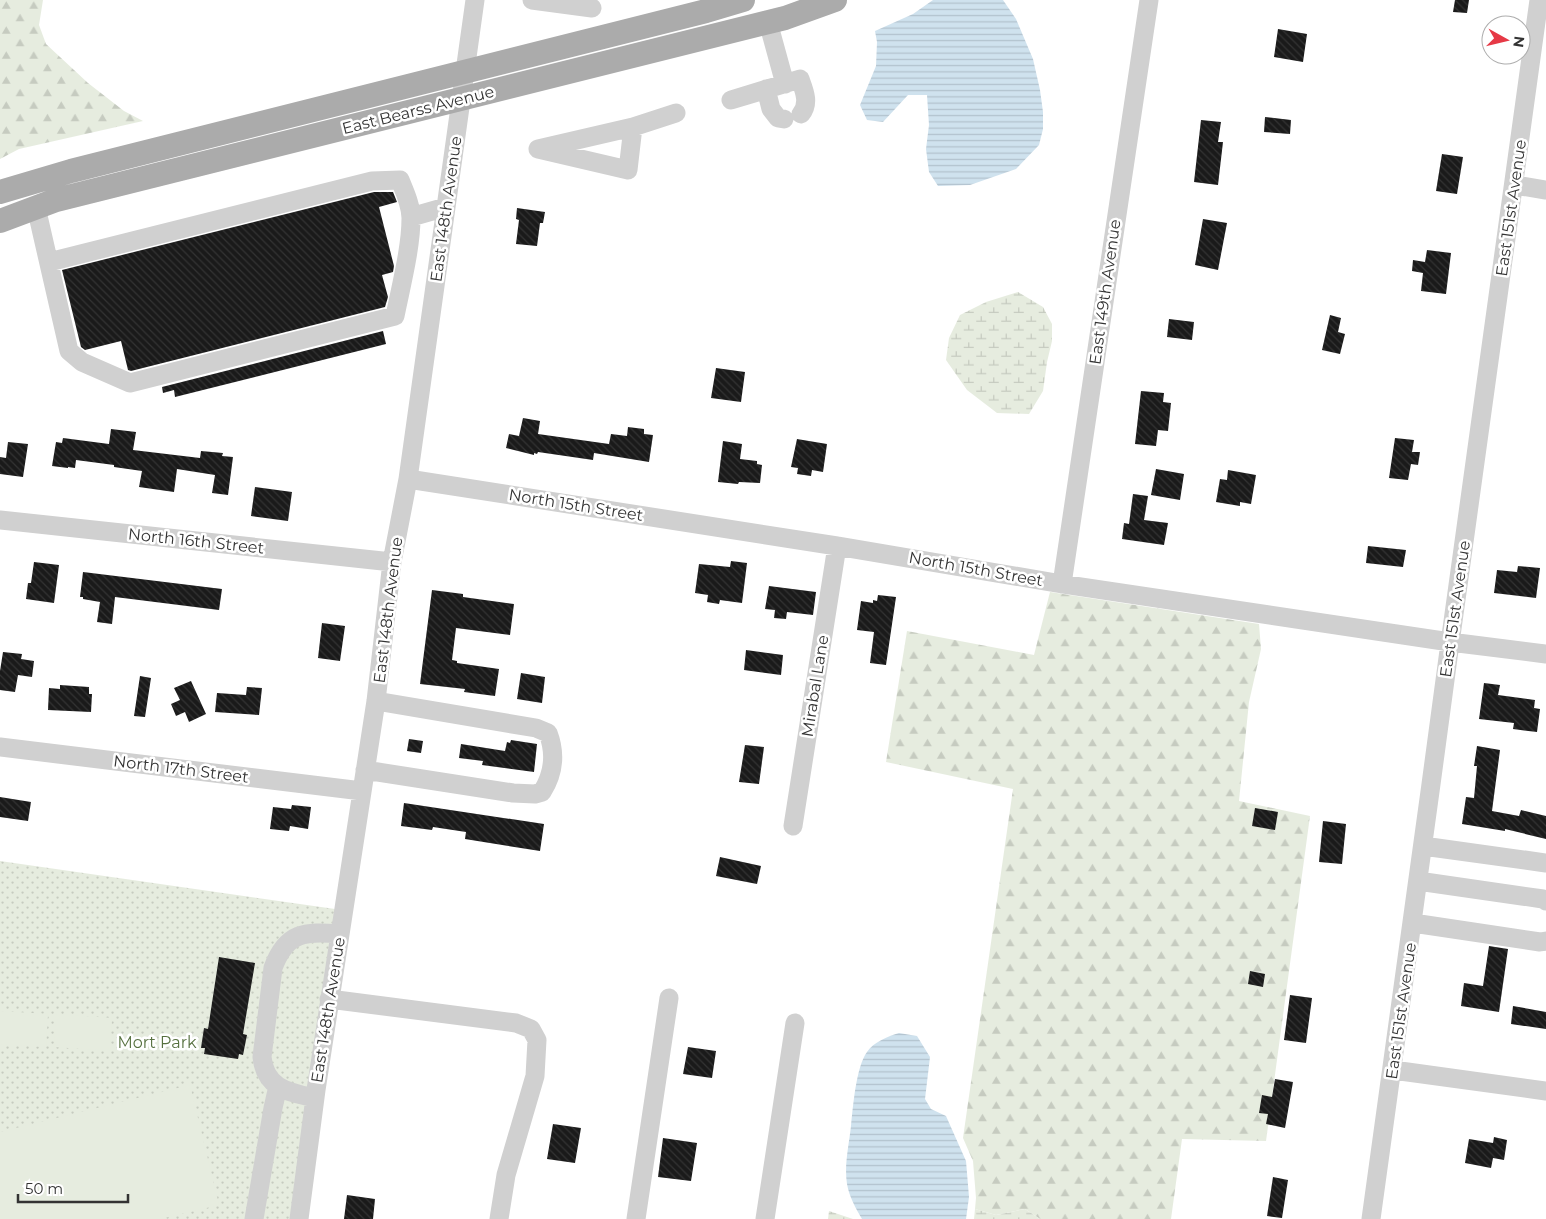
<svg xmlns="http://www.w3.org/2000/svg" width="1546" height="1219" font-family="Montserrat,sans-serif">
	<style>
		.green { fill: url(#green-dots) }
		.forest { fill: url(#forest-firs) }
		.wetland { fill: url(#wetland-marsh) }
		.pitch { fill: #e6ecdf }
		.water { fill: url(#water-rules) }
		.building { fill: url(#building-back-hatch) }
		.lines { fill: none; stroke-linecap: round; stroke-linejoin: round }
		.minor { stroke: #d0d0d0; stroke-width: 19 }
		.major { stroke: #ababab; stroke-width: 24 }
		.labels { text-anchor: middle; dominant-baseline: central; stroke-width: 5; stroke-linejoin: round; paint-order: stroke }
		.street-label { font-size: 16px; fill: #333; stroke: #fff }
		.park-label { font-size: 16px; fill: #56703f; stroke: #fff }
	</style>
	<defs>
		<pattern id="green-dots" width="8" height="8" patternUnits="userSpaceOnUse" patternTransform="scale(1.25)"><rect width="8" height="8" fill="#e6ecdf"/><path d="M2 2h.1M6 6h.1" fill="none" stroke="#c6cbc0" stroke-width="1.8" stroke-linecap="round"/></pattern>
		<pattern id="forest-firs" width="22" height="20" patternUnits="userSpaceOnUse" patternTransform="scale(1.25)"><rect width="22" height="20" fill="#e6ecdf"/><path d="M5 1l3.5 6h-7zM16 11l3.5 6h-7z" fill="#c6cbc0"/></pattern>
		<pattern id="wetland-marsh" width="20" height="14" patternUnits="userSpaceOnUse" patternTransform="scale(1.25)"><rect width="20" height="14" fill="#e6ecdf"/><path d="M1 5h8M5 5V1M11 12h8M15 12V8" fill="none" stroke="#c6cbc0"/></pattern>
		<pattern id="water-rules" width="6" height="5" patternUnits="userSpaceOnUse" patternTransform="scale(1.25)"><rect width="6" height="5" fill="#cfe2ee"/><path d="M0 2.5h6" fill="none" stroke="#b2c2cd"/></pattern>
		<pattern id="building-back-hatch" width="6" height="6" patternUnits="userSpaceOnUse" patternTransform="scale(1.25)"><rect width="6" height="6" fill="#1a1a1a"/><path d="M-1 5l2 2M0 0l6 6M5-1l2 2" fill="none" stroke="#333"/></pattern>
	</defs>
	<rect width="100%" height="100%" fill="#fff"/>
	<path class="green" d="M0,861L335,909L290,1219H0Z"/>
	<path class="forest" d="M0,0H43L39,25L46,44L88,83L124,111L143,121L19,149L0,159Z
		M1050,592L1259,624L1261,649L1249,702L1239,801L1310,816L1266,1141L1182,1139L1171,1219H1040L1025,1209L996,1215L975,1209L976,1198L973,1161L963,1138L1013,789L886,762L907,631L1034,655Z"/>
	<path class="wetland" d="M1018,292L1043,307L1052,324V341L1047,362L1043,391L1029,414L997,413L967,390L946,360L949,338L960,315L986,302Z
		M975,1209L996,1215L1025,1209L1040,1219H974Z
		M829,1211L853,1219H828Z"/>
	<path class="pitch" d="M0,1011L48,1014L46,1047L0,1044Z
		M56,1014L112,1018L110,1051L54,1047Z
		M190,1085L219,1205L160,1219H0V1132Z"/>
	<path class="water" d="M933,0H1003L1016,19L1033,59L1040,90L1043,112V129L1039,145L1016,169L970,185L938,186L929,172L926,149L929,125L927,95H908L883,122L867,120L860,105L876,66L877,42L875,31L913,14Z
		M899,1033L917,1036L930,1057L925,1099L931,1109L946,1116L966,1161L969,1197L966,1219H862C856,1209 849,1196 847,1184C844,1165 849,1145 851,1126C853,1107 856,1067 867,1052C873,1042 889,1036 899,1033Z"/>
	<path class="building" d="M1455,0H1469L1467,13L1453,12Z
		M1278,29L1307,34L1303,62L1274,57Z
		M1265,117L1291,120L1290,134L1264,132Z
		M1201,120L1221,122L1218,142H1223L1218,185L1194,182Z
		M1442,154L1463,157L1457,194L1436,191Z
		M374,192H393L397,202L379,207L394,266L393,272L382,275L388,297L385,307L131,371L128,370L121,341L85,350L81,347L62,270Z
		M517,208L545,212L543,223H540L537,246L516,244L519,220L516,219Z
		M1203,219L1227,223L1218,270L1195,265Z
		M1427,250L1451,253L1446,294L1421,291L1423,273L1412,271L1413,260L1425,262Z
		M1330,315L1341,318L1338,332L1345,334L1340,354L1322,350Z
		M1169,319L1194,322L1192,340L1167,337Z
		M383,331L386,344L175,397L174,390L163,393L162,387Z
		M716,368L745,372L741,402L711,398Z
		M1141,391L1164,393L1163,402L1171,403L1168,431L1158,430L1156,446L1135,444Z
		M523,418L540,421L538,434L609,444L611,434L627,436L628,427L644,429V434L653,435L649,462L594,453L593,460L538,452L537,454L534,453V455L506,448L509,434L519,436Z
		M111,429L136,432L133,450L200,458L201,451L223,453L222,456L233,457L228,495L212,493L215,475L177,469L174,492L139,487L142,471L114,467V465L76,460L75,468L68,467V468L52,466L56,442L62,443L63,438L109,444Z
		M1395,438L1414,440L1412,452H1420L1418,465L1411,464L1408,480L1389,478Z
		M797,439L827,444L823,472L812,470L811,476L797,474L798,468L791,467Z
		M723,441L742,444L740,459L757,461V464L762,465L760,483L739,482L738,484L718,482Z
		M8,442L28,444L23,477L0,474V457L6,458Z
		M1156,469L1184,474L1180,500L1151,495Z
		M1228,470L1256,475L1251,504L1240,502V506L1216,502L1220,479L1227,480Z
		M255,487L292,492L288,521L251,516Z
		M1133,494L1148,496L1144,520L1168,523L1164,545L1122,539L1124,523L1129,524Z
		M1368,546L1406,550L1403,567L1366,563Z
		M731,561L747,563L742,603L720,600L719,604L707,602L708,595L695,593L699,564L730,567Z
		M34,562L59,565L54,603L26,599L28,583H31Z
		M1518,566L1540,568L1536,598L1494,593L1497,570L1517,572Z
		M83,572L222,589L219,610L115,597L112,624L97,622L100,602L83,599V597H80Z
		M769,586L816,592L813,615L787,612L786,619L774,618L775,610L765,609Z
		M432,590L463,594V597L514,604L510,635L456,628L452,660L457,661V663L499,669L495,696L464,692L465,689L420,684Z
		M878,595L896,597L886,665L870,663L874,632L857,630L861,601L873,603V600L877,601Z
		M322,623L345,626L340,661L318,658Z
		M746,650L783,655L781,675L744,670Z
		M3,652L22,654L21,659L34,661L32,677L18,675L15,692L0,690V671Z
		M521,673L545,677L542,703L517,699Z
		M140,676L151,678L145,717L134,716Z
		M191,681L206,714L189,722L185,712L176,716L171,704L180,700L174,688Z
		M1484,683L1500,685L1498,695L1535,700L1534,708L1540,709L1537,732L1513,729L1514,723L1479,719Z
		M60,685L89,687V694H92L91,712L48,710L49,688L60,689Z
		M247,687L262,688L259,715L215,712L217,693L246,695Z
		M409,739L423,741L421,753L407,751Z
		M511,740L537,744L534,772L482,765L483,761L459,758L461,744L505,751L507,742L510,743Z
		M745,745L764,747L759,784L739,782Z
		M1477,746L1500,750L1492,811L1519,816L1521,810L1546,816V839L1505,829V831L1462,824L1466,797L1474,798L1477,766H1474Z
		M0,797L31,802L28,821L0,817Z
		M404,803L544,824L540,851L465,839L466,832L433,827L432,830L401,826Z
		M292,805L311,807L308,829L290,826L289,831L270,829L273,807L291,809Z
		M1255,808L1278,812L1275,830L1252,826Z
		M1323,821L1346,824L1342,864L1319,862Z
		M720,857L761,866L757,884L716,876Z
		M1489,946L1508,949L1499,1012L1461,1006L1464,983L1483,986Z
		M219,957L255,963L243,1034L247,1035L243,1055L239,1054L238,1059L204,1054L205,1048H201L204,1028L208,1029Z
		M1250,971L1265,974L1263,987L1248,984Z
		M1290,995L1312,998L1306,1043L1284,1040Z
		M1513,1006L1546,1012V1029L1511,1024Z
		M688,1047L716,1051L712,1078L683,1074Z
		M1275,1079L1293,1082L1285,1128L1266,1124L1268,1114L1259,1113L1262,1095L1272,1097Z
		M553,1124L581,1128L575,1163L547,1159Z
		M1494,1137L1507,1140L1504,1160L1493,1158L1491,1168L1465,1163L1469,1139L1493,1143Z
		M663,1138L697,1143L691,1181L658,1177Z
		M1273,1177L1288,1180L1282,1218L1267,1216Z
		M347,1195L375,1199L373,1219H344Z"/>
	<g class="lines">
		<path class="minor" d="M532,0L592,8
			M768,22L785,84
			M766,89L771,109L778,118L784,119
			M731,100L800,79C804,90 810,103 801,114
			M633,127L628,170L538,149L633,127L676,113
			M1515,185L1546,190
			M36,207L69,351L82,362L130,383L395,316C401,286 411,248 411,218C411,205 405,192 400,180L372,181L49,262
			M411,217L446,207
			M408,479L837,546L1062,584L1450,642L1546,654
			M0,520L392,562
			M1062,584L1149,0
			M0,747L362,791
			M365,770L513,793L535,794L542,792C554,773 556,754 548,733L536,728L376,701
			M793,826L837,546
			M1423,846L1546,863
			M1418,881L1543,899L1546,901
			M1413,923L1540,942L1546,941
			M329,999L516,1023L531,1029L537,1040L535,1076L506,1175L499,1219
			M1393,1070L1546,1091
			M314,1098C288,1092 265,1088 262,1057L273,968C286,932 305,931 339,934
			M254,1219L273,1108L278,1086
			M299,1219L316,1090L376,701L392,562L408,479L475,0
			M636,1219L669,998
			M765,1219L795,1023
			M1371,1219C1399,1027 1424,835 1450,643C1479,429 1511,215 1539,0"/>
		<path class="major" d="M0,192L71,171L706,11L743,0
			M0,221L56,200L785,18L835,0"/>
	</g>
	<g class="labels">
		<g class="street-label">
			<text transform="translate(418 110) rotate(-14)">East Bearss Avenue</text>
			<text transform="translate(1511 208) rotate(-82)">East 151st Avenue</text>
			<text transform="translate(446 209) rotate(-82)">East 148th Avenue</text>
			<text transform="translate(1105 292) rotate(-82)">East 149th Avenue</text>
			<text transform="translate(576 505) rotate(9)">North 15th Street</text>
			<text transform="translate(196 541) rotate(6)">North 16th Street</text>
			<text transform="translate(976 569) rotate(10)">North 15th Street</text>
			<text transform="translate(1455 609) rotate(-82)">East 151st Avenue</text>
			<text transform="translate(388 610) rotate(-83)">East 148th Avenue</text>
			<text transform="translate(815 686) rotate(-81)">Mirabal Lane</text>
			<text transform="translate(181 769) rotate(7)">North 17th Street</text>
			<text transform="translate(328 1010) rotate(-81)">East 148th Avenue</text>
			<text transform="translate(1401 1011) rotate(-82)">East 151st Avenue</text>
		</g>
		<g class="park-label">
			<text x="157" y="1042">Mort Park</text>
		</g>
	</g>
	<g transform="translate(1506 40) rotate(98)"><circle r="24" fill="#ffffff" stroke="#adadad"/>
	<path d="M0-4L9 19L0 12L-9 19Z" fill="#e63946"/>
	<text y="-8" font-size="14" font-weight="bold" text-anchor="middle" fill="#333333">N</text>
	</g>
	<path d="M18 1194v8h110v-8" fill="none" stroke="#333333" stroke-width="2.5"/>
	<text x="25" y="1194" font-size="15" fill="#333333" stroke="#ffffff" stroke-width="4" paint-order="stroke">50 m</text>
</svg>
